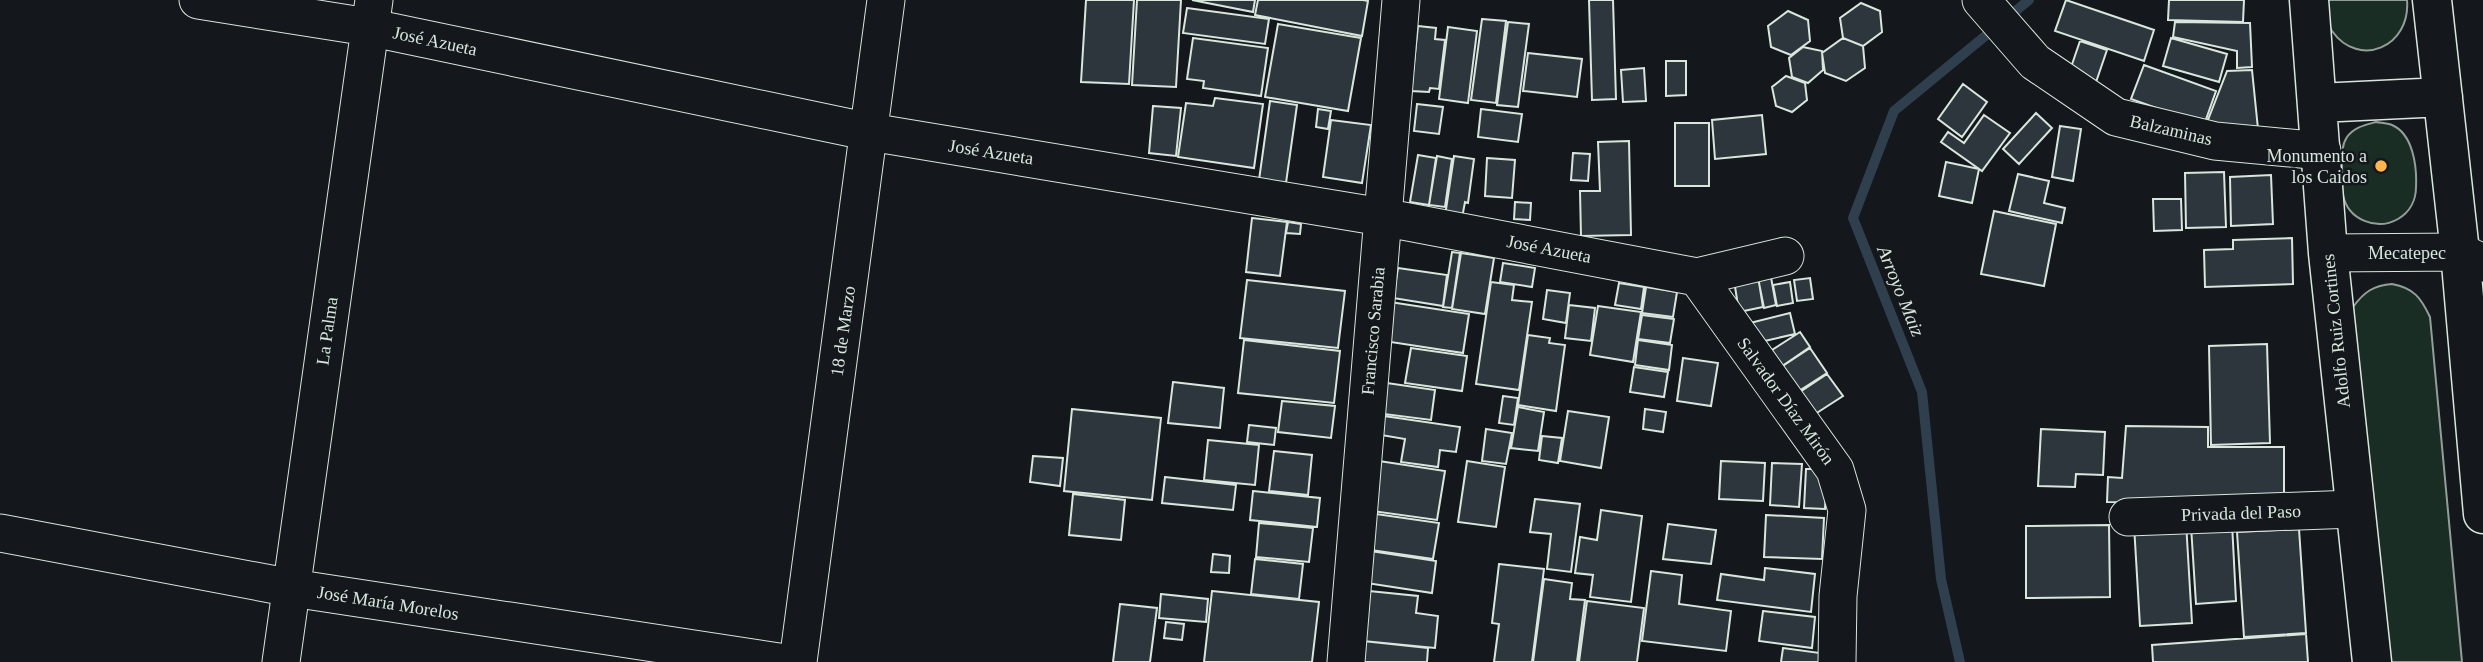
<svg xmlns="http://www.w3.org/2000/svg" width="2483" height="662" font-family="Georgia,serif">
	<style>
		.green { fill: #1a2d24; stroke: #939e99; stroke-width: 2 }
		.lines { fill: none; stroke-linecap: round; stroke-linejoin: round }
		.stream { stroke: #2f3f4d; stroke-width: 10 }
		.building { fill: #2c363c; stroke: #d8e6dc; stroke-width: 2 }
		.minor-casing { stroke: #d8e6dc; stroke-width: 39 }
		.major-casing { stroke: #d8e6dc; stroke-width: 41 }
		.minor { stroke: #14181c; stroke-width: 37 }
		.major { stroke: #14181c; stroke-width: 38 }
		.poi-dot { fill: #ffb74d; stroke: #14181c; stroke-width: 2.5 }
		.labels { text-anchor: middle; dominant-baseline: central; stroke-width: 5; stroke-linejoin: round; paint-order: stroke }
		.street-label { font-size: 18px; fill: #d8e6dc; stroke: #14181c }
		.poi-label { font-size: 18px; fill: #d8e6dc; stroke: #14181c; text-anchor: end }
		.water-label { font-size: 19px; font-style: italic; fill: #d8e6dc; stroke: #14181c }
	</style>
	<rect width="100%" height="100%" fill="#14181c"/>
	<path class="green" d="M2325,0H2407C2411,47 2359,69 2332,31C2326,22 2325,11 2325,0Z
		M2376,122C2381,123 2387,123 2392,125C2413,134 2417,166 2416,187C2416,200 2410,212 2398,219C2377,231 2348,220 2343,195C2341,187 2342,177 2342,168C2342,157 2341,146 2347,137C2354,127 2365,125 2376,122Z
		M2392,284C2414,288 2421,298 2430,317L2462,662H2383L2353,307C2364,292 2374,285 2392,284Z"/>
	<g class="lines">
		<path class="stream" d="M1960,662L1941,579L1922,392L1853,218L1894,111L2029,0"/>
	</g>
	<path class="building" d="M1086,0H1134L1129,84L1081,82Z
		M1137,0H1181L1176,87L1132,85Z
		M1192,0H1255L1253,12Z
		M1258,0H1363L1368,1L1362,36L1255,15Z
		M1589,0H1613L1616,99L1592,100Z
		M2066,0L2154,30L2144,61L2055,31Z
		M2169,0H2244L2243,22L2168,20Z
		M1861,3L1880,11L1882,32L1863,46L1843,38L1840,18Z
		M1187,8L1269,19L1265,44L1183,33Z
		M1788,11L1808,20L1810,41L1791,55L1771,47L1768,26Z
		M1482,19L1506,21L1496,103L1471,100Z
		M1508,22L1529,24L1518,107L1497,105Z
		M2175,22L2250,23L2252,67L2237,68V51L2173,37Z
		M1278,24L1361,38L1348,111L1265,97Z
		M1418,26L1436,28L1435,39L1445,40L1439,89L1430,88L1429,92L1411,91Z
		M1448,27L1477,31L1468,103L1439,99Z
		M1193,38L1268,48L1261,96L1203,88L1204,81L1187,79Z
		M1843,38L1863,46L1865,68L1846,81L1825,73L1822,53Z
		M2171,38L2227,54L2219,82L2163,66Z
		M2080,41L2107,50L2094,88L2067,79Z
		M1803,47L1822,51L1823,70L1808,83L1792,77L1789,58Z
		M1528,53L1582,59L1577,97L1523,91Z
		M1666,61H1686V95L1666,96Z
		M2144,65L2216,91L2204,125L2131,99Z
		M1644,68L1646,101L1623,102L1621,70Z
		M2252,70L2258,129L2206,125L2227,71Z
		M1786,76L1805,83L1807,100L1792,112L1776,106L1772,87Z
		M1963,84L1987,102L1962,137L1938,119Z
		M1215,98L1263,104L1254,168L1178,157L1186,103L1213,106Z
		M1270,101L1297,105L1286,183L1259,180Z
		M1417,104L1443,107L1439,134L1414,131Z
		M1153,106L1181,108L1176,156L1149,153Z
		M1318,109L1331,111L1328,129L1316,127Z
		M1481,109L1522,114L1518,142L1478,137Z
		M2036,113L2052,128L2019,164L2003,149Z
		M1762,115L1766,154L1715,159L1712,120Z
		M1984,115L2010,133L1982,171L1941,142L1948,132L1964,143Z
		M1331,120L1371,125L1362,183L1323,177Z
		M1675,123H1709V186H1675Z
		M2060,126L2081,129L2073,181L2052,177Z
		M1629,141L1631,235L1581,236L1580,191H1600L1598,142Z
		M1573,153L1590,154L1588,181L1571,180Z
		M1418,155L1436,158L1429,205L1410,202Z
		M1437,156L1452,159L1445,207L1429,205Z
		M1454,156L1474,159L1468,203L1465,202L1462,218L1445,216Z
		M1487,158L1515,160L1512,198L1485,196Z
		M1946,162L1979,169L1972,203L1939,196Z
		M2224,172L2226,227L2186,228L2185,173Z
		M2018,174L2049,181L2044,203L2065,208L2062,223L2009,211Z
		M2271,175L2273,224L2231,226L2230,177Z
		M2153,199H2181L2182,230L2154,231Z
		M1515,202L1531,203L1530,220L1514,219Z
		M1994,211L2056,224L2044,286L1981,274Z
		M1252,218L1287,222L1280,276L1246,272Z
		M1288,222L1301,224L1300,234L1286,233Z
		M2292,238L2293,284L2205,287L2204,250L2233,249V240Z
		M1452,252L1460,253L1452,308L1443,307Z
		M1461,253L1494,258L1485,314L1452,309Z
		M1503,263L1535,268L1532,287L1500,282Z
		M1769,266L1776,305L1764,308L1756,268Z
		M1398,268L1447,275L1443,306L1393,298Z
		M1757,270L1763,307L1739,312L1733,274Z
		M1810,278L1813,299L1797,301L1794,280Z
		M1247,280L1345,291L1338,348L1240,338Z
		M1491,282L1514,285L1512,300L1532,302L1519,390L1476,384Z
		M1790,282L1793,303L1777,306L1773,285Z
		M1619,283L1644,287L1641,309L1615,305Z
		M1646,287L1677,292L1673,317L1642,313Z
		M1547,290L1570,293L1566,323L1543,319Z
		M1390,302L1469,314L1463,353L1384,341Z
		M1569,305L1595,308L1591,341L1565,338Z
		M1598,306L1641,312L1633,362L1590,355Z
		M1790,313L1795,334L1747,345L1742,325Z
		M1642,315L1674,319L1670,343L1638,339Z
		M1800,332L1810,347L1772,373L1761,357Z
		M1528,335L1550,338L1549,343L1565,345L1556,411L1518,405Z
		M1244,340L1340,351L1334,403L1238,393Z
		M1638,340L1672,345L1669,370L1635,365Z
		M2267,344L2270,443L2211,445L2209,346Z
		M1411,348L1467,356L1462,391L1405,383Z
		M1810,348L1827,373L1788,398L1772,373Z
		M1683,358L1718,363L1711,406L1677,401Z
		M1634,367L1668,372L1664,397L1630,392Z
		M1827,374L1843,396L1809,418L1794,396Z
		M1173,382L1224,388L1220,428L1168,423Z
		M1380,382L1435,390L1431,420L1376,413Z
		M1503,396L1518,398L1514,425L1499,423Z
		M1282,401L1335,406L1331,438L1278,432Z
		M1518,407L1544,412L1538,451L1511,448Z
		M1072,409L1161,418L1152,500L1064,491Z
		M1645,409L1666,412L1663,432L1643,429Z
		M1568,411L1609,417L1601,468L1560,461Z
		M1384,416L1460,427L1456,452L1440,450L1438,467L1401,462L1405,439L1381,435Z
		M1249,425L1276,428L1274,445L1247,442Z
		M2126,426L2208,427V447H2284V503L2107,502L2108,477L2122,478Z
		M1486,429L1512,433L1506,464L1482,461Z
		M2041,429L2105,432L2103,475L2076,474L2075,487L2038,486Z
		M1542,436L1562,438L1558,463L1539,460Z
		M1208,440L1259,445L1255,485L1204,480Z
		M1274,451L1312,455L1308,495L1269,491Z
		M1033,456L1063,458L1060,486L1030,482Z
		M1379,461L1445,471L1437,520L1372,511Z
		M1467,461L1505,467L1496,527L1458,522Z
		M1721,461L1765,463L1763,501L1719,499Z
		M1772,463L1802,464L1799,507L1770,505Z
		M1806,469H1827L1825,509L1804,508Z
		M1165,477L1236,485L1233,510L1162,503Z
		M1253,491L1320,498L1317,527L1250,520Z
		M1073,494L1125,500L1121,540L1069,535Z
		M1535,499L1580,504L1571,572L1547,569L1551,534L1530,532Z
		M1601,510L1642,516L1631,602L1590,597L1593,575L1575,573L1580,537L1597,540Z
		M1369,513L1439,523L1433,559L1364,549Z
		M1766,515L1824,518L1822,559L1764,557Z
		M2186,522L2192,623L2140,626L2134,525Z
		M1259,523L1313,528L1309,562L1256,557Z
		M2232,523L2236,601L2196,604L2191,526Z
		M1668,524L1716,530L1711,564L1663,559Z
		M2109,525L2110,597L2026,598V526Z
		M2299,529L2306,633L2244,637L2237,532Z
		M1364,550L1436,561L1432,593L1360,582Z
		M1213,554L1230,556L1229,573L1211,572Z
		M1255,559L1303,564L1299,599L1251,594Z
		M1499,564L1544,569L1532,662H1494L1499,624L1492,623Z
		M1765,568L1815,574L1811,612L1717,600L1721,574L1764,580Z
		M1651,571L1682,575L1679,604L1731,611L1726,651L1642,641Z
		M1544,579L1572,583L1570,599L1585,600L1577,662H1533Z
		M1212,591L1319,602L1312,662H1204Z
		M1369,591L1418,596L1416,613L1438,616L1435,648L1363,641Z
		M1161,594L1208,599L1206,622L1159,618Z
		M1587,601L1644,608L1637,662H1579Z
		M1120,604L1157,608L1150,662H1113Z
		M1763,611L1815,617L1812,648L1759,641Z
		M1166,622L1184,624L1182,640L1164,638Z
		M2306,634L2308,662H2153L2152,645Z
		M1363,641L1428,648L1427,662H1361Z
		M1783,648L1820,653L1819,662H1781Z"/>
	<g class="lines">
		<defs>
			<path id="minor" d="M198,0L368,27L870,132L1382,217L1697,277L1785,256
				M1981,0L2035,62L2116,117L2215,141L2322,151
				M2328,253L2460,252L2483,263
				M1697,277L1835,470L1847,510L1838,596L1837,662
				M2128,517L2354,509
				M0,533L292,588L779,662
				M281,662L374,0
				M798,662L886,0
				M1346,662L1401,0"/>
			<path id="major" d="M2309,0L2328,253L2372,662
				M2432,0L2460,252L2483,514
				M2318,103L2443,97"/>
		</defs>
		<use href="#minor" class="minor-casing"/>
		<use href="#major" class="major-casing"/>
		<use href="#minor" class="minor"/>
		<use href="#major" class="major"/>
	</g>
	<circle class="poi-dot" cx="2381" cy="166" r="7"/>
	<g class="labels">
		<g class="street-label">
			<text transform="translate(435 41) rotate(12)">José Azueta</text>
			<text transform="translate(2171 130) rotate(13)">Balzaminas</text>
			<text transform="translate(991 152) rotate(9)">José Azueta</text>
			<text transform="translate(1549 249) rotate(11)">José Azueta</text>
			<text x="2407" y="253">Mecatepec</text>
			<text transform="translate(327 331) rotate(-82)">La Palma</text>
			<text transform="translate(843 331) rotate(-82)">18 de Marzo</text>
			<text transform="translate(1373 331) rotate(-85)">Francisco Sarabia</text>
			<text transform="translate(2336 331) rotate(-96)">Adolfo Ruiz Cortines</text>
			<text transform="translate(1786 401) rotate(54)">Salvador Díaz Mirón</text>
			<text transform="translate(2241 513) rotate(-2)">Privada del Paso</text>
			<text transform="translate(388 603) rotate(9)">José María Morelos</text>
		</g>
		<g class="poi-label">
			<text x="2367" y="156">Monumento a<tspan x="2367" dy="21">los Caidos</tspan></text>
		</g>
		<g class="water-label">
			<text transform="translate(1901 291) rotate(68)">Arroyo Maiz</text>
		</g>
	</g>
</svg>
